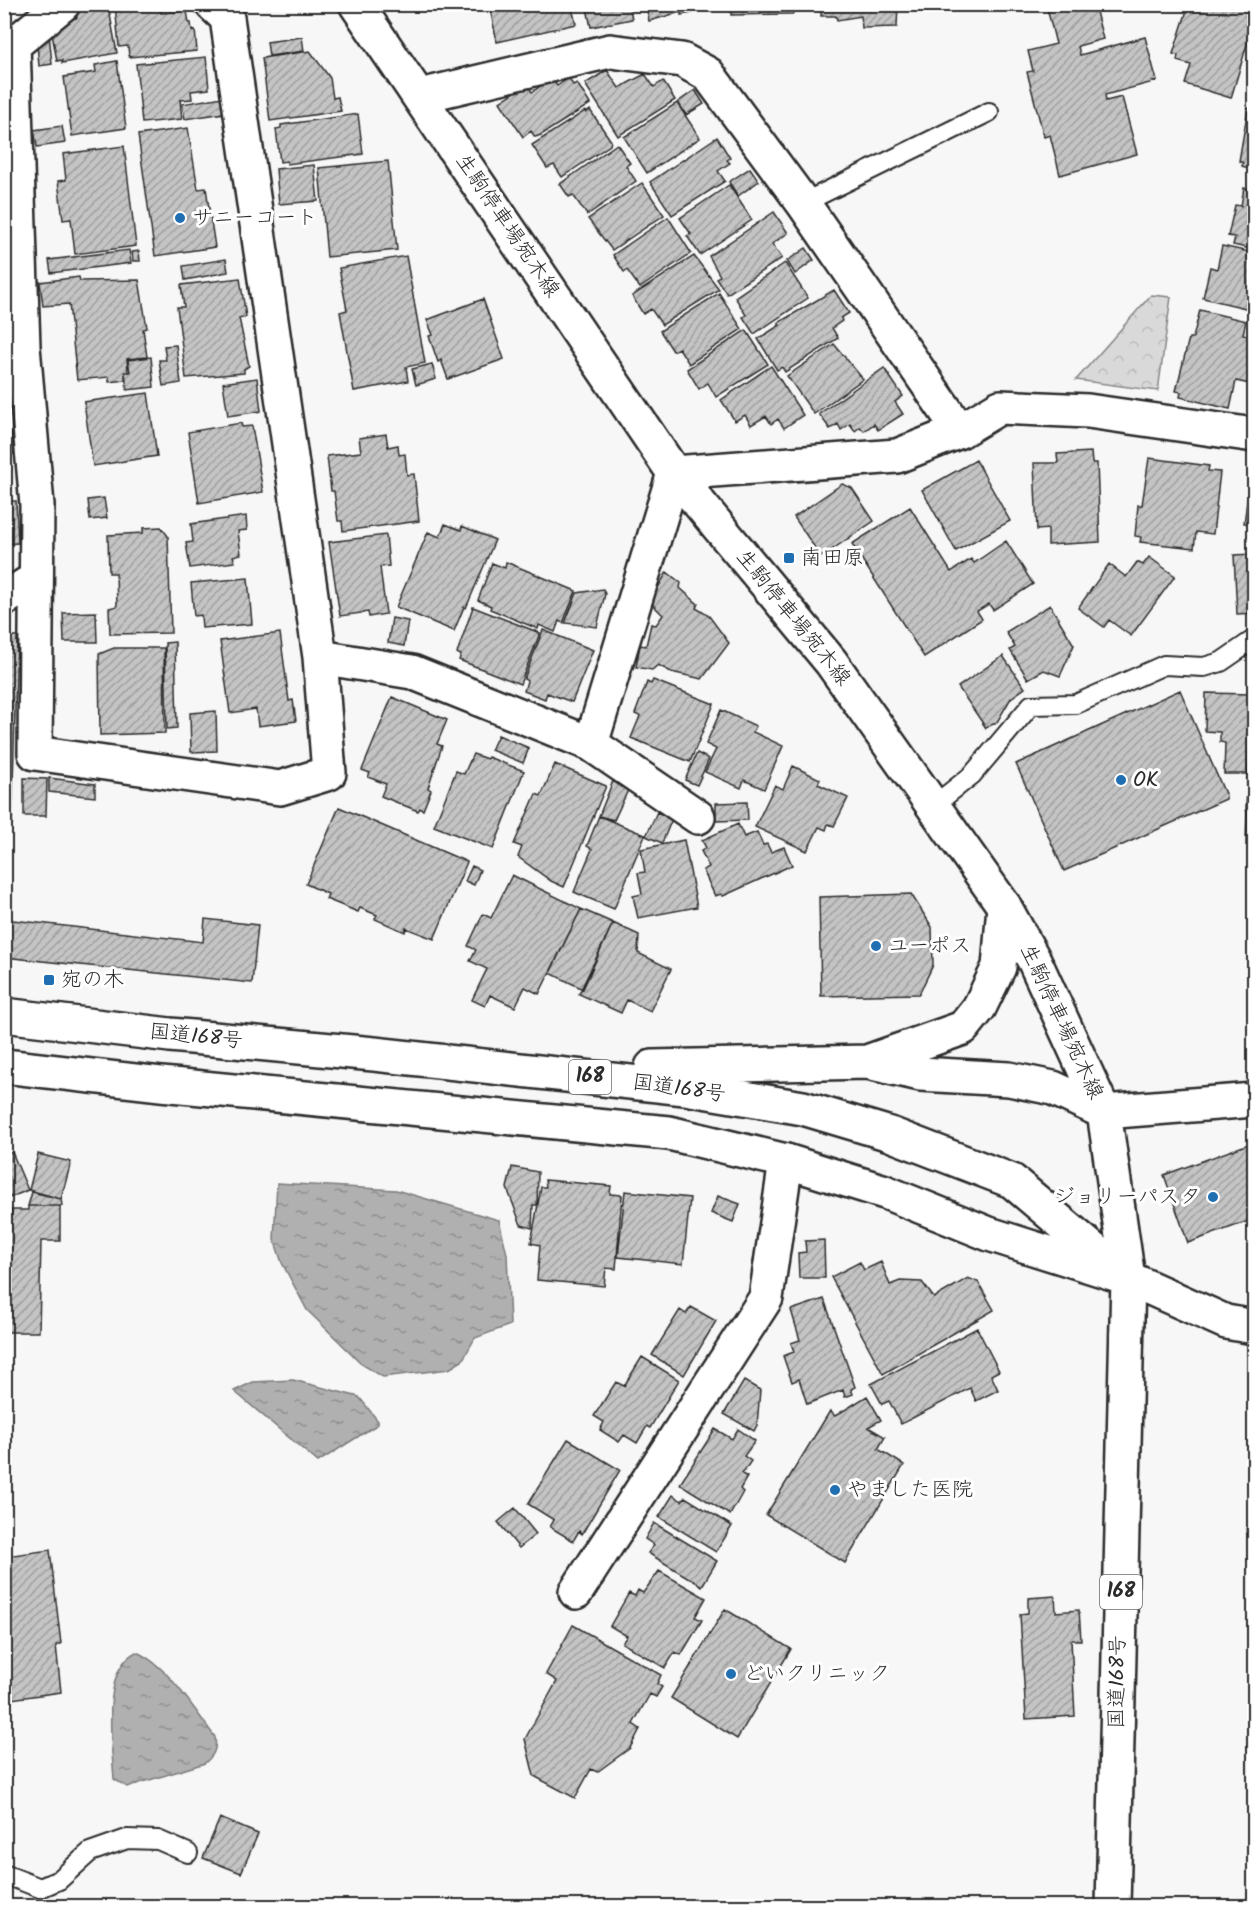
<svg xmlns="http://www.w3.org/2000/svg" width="1259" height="1911" font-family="Kalam,'Klee One',sans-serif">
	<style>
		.park { fill: url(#park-crowns); stroke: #828282; stroke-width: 1.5 }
		.water { fill: url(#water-ripples); stroke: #7b7b7b; stroke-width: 1.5 }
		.building { fill: url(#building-hatch); stroke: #2b2b2b; stroke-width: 1.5 }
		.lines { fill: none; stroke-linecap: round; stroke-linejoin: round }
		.lane-casing { stroke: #2b2b2b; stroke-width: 22 }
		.street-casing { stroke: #2b2b2b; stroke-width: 38 }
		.secondary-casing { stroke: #2b2b2b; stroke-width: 38 }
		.highway-casing { stroke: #2b2b2b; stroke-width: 38 }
		.lane { stroke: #fff; stroke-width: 18 }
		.street { stroke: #fff; stroke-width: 33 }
		.secondary { stroke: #fff; stroke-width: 33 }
		.highway { stroke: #fff; stroke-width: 33 }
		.poi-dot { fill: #1f6fb2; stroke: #fff; stroke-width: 2 }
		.labels { text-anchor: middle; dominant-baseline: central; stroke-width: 6; stroke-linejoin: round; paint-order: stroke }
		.shield { fill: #fff; stroke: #6b6b6b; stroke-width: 1.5 }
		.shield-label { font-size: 20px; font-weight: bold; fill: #2b2b2b }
		.poi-label { font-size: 21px; fill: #2b2b2b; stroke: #fff; text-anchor: start }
		.street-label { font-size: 21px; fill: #2b2b2b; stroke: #fff }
	</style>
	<defs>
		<pattern id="park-crowns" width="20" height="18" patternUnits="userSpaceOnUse" patternTransform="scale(1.5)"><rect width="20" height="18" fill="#d9d9d9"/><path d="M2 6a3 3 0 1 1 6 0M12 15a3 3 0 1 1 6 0" fill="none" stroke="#bababa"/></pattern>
		<pattern id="water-ripples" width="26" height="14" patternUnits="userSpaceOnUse" patternTransform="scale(1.5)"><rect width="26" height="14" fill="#b0b0b0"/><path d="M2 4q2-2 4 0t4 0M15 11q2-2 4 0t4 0" fill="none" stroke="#8f8f8f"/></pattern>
		<pattern id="building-hatch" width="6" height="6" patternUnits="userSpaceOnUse" patternTransform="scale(1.5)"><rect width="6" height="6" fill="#c4c4c4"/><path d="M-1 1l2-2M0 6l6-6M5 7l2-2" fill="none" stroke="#9f9f9f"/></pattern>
	</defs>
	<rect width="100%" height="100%" fill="#f7f7f7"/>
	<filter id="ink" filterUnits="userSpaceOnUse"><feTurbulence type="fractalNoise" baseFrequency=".0167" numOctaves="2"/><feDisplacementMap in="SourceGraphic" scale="12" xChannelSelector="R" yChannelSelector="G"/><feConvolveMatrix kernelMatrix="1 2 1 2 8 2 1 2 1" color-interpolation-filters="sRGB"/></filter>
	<g filter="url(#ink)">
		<path class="park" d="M1151,295L1171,297L1158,391L1076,380Z"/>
		<path class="water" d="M277,1183L396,1190L499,1220L507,1254L510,1325L475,1338L462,1361L449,1369L383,1377L363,1365L307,1310L282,1263L274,1239Z
			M293,1380L359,1397L378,1421V1424L318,1462L234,1391L253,1382Z
			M136,1652C167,1664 195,1711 215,1737C217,1749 214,1755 205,1763L127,1787L114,1779C112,1745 100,1670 136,1652Z"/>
		<path class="building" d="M86,4H108L117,53L62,63V60L57,61L50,23L77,18L75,9Z
			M115,4H160L161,13L187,11L189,23H191L192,31L195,30L197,51L129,57L128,46L119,47Z
			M489,4H571L576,24L497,42Z
			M586,4H629L632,19L591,27Z
			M646,4H690L692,13L681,15V12L649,21Z
			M721,4H793V14L731,15V10H721Z
			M821,4H898L897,27L862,28L861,16L837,20L836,16H821Z
			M917,4H954L919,12Z
			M1046,4H1094L1103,39L1078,46L1080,55L1145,37L1157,81L1105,95L1106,101L1122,97L1137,154L1060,175L1050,135L1044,137L1027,72L1033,71L1028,51L1056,44Z
			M1189,4H1254V21L1231,98L1185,84L1191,65L1177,61L1178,55L1173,54Z
			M49,33L52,64L39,66L36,34Z
			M302,37L304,51L269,56L267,42Z
			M310,51L330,78L333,98L338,97L341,111L270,121L262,58Z
			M206,57L209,89L191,91L192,99L180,100L182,119L142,123L136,64Z
			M117,61L126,128L72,136L64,77L96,72L95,65Z
			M607,70L619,88L645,74L654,87L663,81L675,100L618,136L585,84Z
			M552,78L557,86L569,78L573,85L577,83L590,104L541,135L535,137L531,131L523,137L500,102L527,84L532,92Z
			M695,90L704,104L686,115L678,102Z
			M222,97L224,113L185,119L182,104Z
			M677,103L700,138L647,173L624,137Z
			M1248,108L1254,109V170L1242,166L1243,163L1239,161Z
			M590,110L611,141L610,145L562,177L554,165L547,168L532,145L585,111L586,113Z
			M358,114L363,154L287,164V161L280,162L276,129L281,128V125Z
			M62,126L65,143L37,147L34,130Z
			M188,128L198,189L206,188L215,247L155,256L138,135Z
			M717,137L730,158L727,160L730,163L718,171L725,181L672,215L650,182Z
			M617,144L630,163L626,166L636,181L587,215L573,195L569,197L560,184Z
			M124,146L136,246L75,254L71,219L63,220L58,181L66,180L63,154Z
			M388,161L397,250L327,257L319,168Z
			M314,165L318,201L279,204L276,169Z
			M750,168L759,181L738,196L729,182Z
			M642,183L664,215L612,250L588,219Z
			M729,185L752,220L700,255L687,236L691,234L680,218Z
			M1244,188L1254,191V243H1252L1251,249L1233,245L1235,237L1228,236L1235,205L1241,206Z
			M774,212L788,233L772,244L782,258L727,294L716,278L720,276L709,256Z
			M668,217L691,253L640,288L627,270L624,272L613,255Z
			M1222,246L1254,253V310L1203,298L1210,267L1217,269Z
			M806,248L814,260L795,274L787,261Z
			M129,250L131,263L51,273L49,260Z
			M139,251L140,261H133L132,252Z
			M406,256L425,363L406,367L408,381L354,391L340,312L347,310L339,268Z
			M694,256L719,289L662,325L651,309L643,314L632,296Z
			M226,259L228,272L185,280L183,266Z
			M785,263L808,298L754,334L743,317L746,315L735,297Z
			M79,277L80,281L139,280L147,328L143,329L147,357L127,359L128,372H125V380L109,382V377L77,380L69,304L43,306L40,282Z
			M240,278L246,317L239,318L249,366L244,369V373L186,378L177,307H184L181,285Z
			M834,290L849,313L841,318L842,321L832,328L838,338L785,372L782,367L777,370L758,339L780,325L778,323Z
			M719,293L742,329L689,364L679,348L673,351L660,331Z
			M483,299L504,359L448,379L441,360L438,362L429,336L433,335L427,320Z
			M1200,310L1246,321L1243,334L1254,337V385L1236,381L1230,409L1180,397L1181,392L1176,391L1189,338H1193Z
			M746,330L768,364L716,397L708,383L699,389L687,369Z
			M834,344L863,379L814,414L787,376Z
			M176,345L181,383L163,386L159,360H166L164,346Z
			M151,357L154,387L127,390L125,372H130L128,360Z
			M432,364L436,379L416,385L412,369Z
			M771,366L803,415L784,428L778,419L771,424L766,416L751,425L745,415L735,421L721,400Z
			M884,368L903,396L895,402L903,414L878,430L874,424L864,431L860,427L855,431L850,424L841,430L838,424L830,429L819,414Z
			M257,378L261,411L228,416L223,383Z
			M148,393L157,456L93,466L84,402Z
			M241,423L242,427L252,426L263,492L199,503L188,432Z
			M4,434H12L14,454H8L10,488H4Z
			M386,434L388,447L398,445L399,455L405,454L407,475L414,474L419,521L343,531L342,521H338L334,491H331L327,456L361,452L359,438Z
			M1091,452L1092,463H1097L1100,542L1048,545V529L1037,530L1034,463H1058L1057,454Z
			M1149,458L1209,466L1208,471L1220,472L1213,534L1196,532L1194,548L1140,542L1141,537L1135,536L1138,505H1142Z
			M976,460L1010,521L956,551L922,490Z
			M842,484L852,488L874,521L821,557L794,517Z
			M1249,488L1254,489V525L1244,523Z
			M104,498L107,518L90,520L88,500Z
			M4,501H16L18,543L4,544Z
			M910,507L951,572L971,559L974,563L1006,541L1033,584L993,610L989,604L977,611L982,619L924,657L852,544Z
			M246,516L247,530L238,531L241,554L233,556L235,562L190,568L186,543L193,542L191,524Z
			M445,524L461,530L462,526L495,540L466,608L464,607L454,631L396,607L428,532L440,537Z
			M161,527L168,536L171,633L110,634L109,608L117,606L116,573H109L108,535L143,533V528Z
			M386,535L389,566L380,567L386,614L369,617L368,612L340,616L329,542Z
			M1254,554V613L1237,614L1234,555Z
			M1149,557L1175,576L1131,636L1109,620L1104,627L1078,608L1109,564L1126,577L1137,562L1143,565Z
			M506,562L576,591L563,623L559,621L555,632L539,625L538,629L490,609L491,606L478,600L492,563L505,568Z
			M667,572L681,583L680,588L698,604L696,608L709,616L729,643L702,679L671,672L658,665L652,670L636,667L640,645L646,646L651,624L656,625L663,615L650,602Z
			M248,578L252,624L202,628L201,615L194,616L191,583Z
			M603,589L605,594L597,627L565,623L577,593Z
			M1050,605L1074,645L1060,676L1044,670L1028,679L1010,650L1015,647L1006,632Z
			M473,607L540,633L520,684L459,660L461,655L457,653Z
			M96,612L97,642H64L63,613Z
			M392,618L408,621L404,646L388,643Z
			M543,630L593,650L572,702L547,693L545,699L524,691L527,681L524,679Z
			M280,633L289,701L293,700L296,721L258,726L256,709L230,713L220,641Z
			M4,636H17L12,823L4,822Z
			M175,642L177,728L167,729L165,643Z
			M114,648H164L165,733L100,735L99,654Z
			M1003,656L1025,688L1011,698L997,722L986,728L958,687Z
			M653,680L714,704L690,762L631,738L640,716L635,714L647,682L651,684Z
			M1180,690L1226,796V799L1064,871L1016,764Z
			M1206,693L1250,694L1248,774H1224L1225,743L1220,742V732L1205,731Z
			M392,697L447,720L437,744L442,746L428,788L431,790L423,810L420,808L418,811L381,796L386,784L368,777L370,773L362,770Z
			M1251,698L1254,699V810H1246Z
			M721,710L756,726L753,732L783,746L764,789L744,780L741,788L705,772L716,749L706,744Z
			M216,711L217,751L191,752L190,713Z
			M498,735L529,748L523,763L491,750Z
			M697,753L709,759L697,785L685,780Z
			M473,754L487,759L488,757L524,771L493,849L434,826L456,771L464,774Z
			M555,764L606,786L564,887L551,881L518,857L522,847L514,844L536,794L541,796Z
			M793,766L820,779L818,784L848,798L834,826L828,824L826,830L819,827L807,851L755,827L775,785L783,789Z
			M24,778L47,779L46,816H24Z
			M49,778L95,784V797L49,792Z
			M613,781L629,788L614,820L599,816Z
			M747,802L748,820L716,821V803Z
			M339,807L467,862L434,939L406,928L405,932L375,919L377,915L360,908L358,912L326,899L328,894L306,884Z
			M1247,811H1254V846L1246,845Z
			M657,812L672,819L662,843L646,836Z
			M599,816L645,835L614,909L574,892L592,849L587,846Z
			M738,824L744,837L757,832L763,845L767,844L771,852L784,847L792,865L723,896L721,894L715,896L703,870L709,867L701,851L706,848L702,840Z
			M684,840L697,907L638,918L633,896L642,894L638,873L645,872L641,849Z
			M472,866L480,870L474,885L465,881Z
			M512,875L581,909L539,994L525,987L515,1007L490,995L485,1006L472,1000L487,969L470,961L476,950L468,946L483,914L491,918Z
			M911,894L932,927L933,965L919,994L821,996L819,897Z
			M581,909L613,923L583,989L550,973Z
			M4,919L203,942L205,919L258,925L252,983L4,957Z
			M613,923L639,935L638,953L671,969L650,1011L627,1000L621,1013L579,994Z
			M1254,1142V1219L1188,1243L1164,1175Z
			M12,1152L28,1190L4,1200V1156Z
			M38,1154L71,1162L61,1199L29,1190Z
			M512,1167L538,1172L537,1205H533L532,1228L521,1225L507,1188Z
			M545,1180L611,1186L610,1194L622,1195L616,1269L606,1268L604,1286L537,1280L540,1245L531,1243L541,1187H546Z
			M625,1191L690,1198L683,1264L618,1257Z
			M32,1192L61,1199L62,1206H28Z
			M718,1196L740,1204L733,1222L711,1213Z
			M4,1200L11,1210V1216H4Z
			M28,1206H60V1241H41L39,1332H4V1216H11V1210H28Z
			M824,1240L825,1278H799L798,1253L806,1252L805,1241Z
			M860,1262L864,1270L881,1262L890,1285L900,1281L922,1282L934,1298L968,1278L978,1282L994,1310L883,1374L831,1277Z
			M824,1299L855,1387L851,1389L853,1394L845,1397L843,1390L807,1404L799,1379L792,1382L783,1356L794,1352L791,1343L800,1340L791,1310Z
			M691,1307L716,1321L684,1375L652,1355L680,1310L686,1314Z
			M977,1328L999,1371L991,1375L998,1390L976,1401L970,1388L901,1424L889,1401L882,1404L871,1384Z
			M642,1357L679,1380L650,1428L647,1426L637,1443L624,1435L619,1442L600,1430L604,1422L594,1416L616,1382L624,1386Z
			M744,1381L760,1390L757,1425L754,1431L724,1414Z
			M867,1396L881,1420L868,1427L885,1437L878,1449L904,1465L845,1563L766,1515L830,1411L835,1416Z
			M715,1429L732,1439L738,1429L755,1441L744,1456L751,1461L742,1474L747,1477L740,1489L743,1492L730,1515L680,1484Z
			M568,1439L620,1470L582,1534L579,1531L573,1541L550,1527L554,1520L528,1504Z
			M673,1495L682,1501L685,1497L732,1526L716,1552L659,1517Z
			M515,1508L536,1534L519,1548L498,1522Z
			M654,1523L717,1561L702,1586L648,1553L654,1545L645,1539Z
			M50,1550L61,1644L56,1645L61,1692L4,1700V1552L6,1556Z
			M659,1571L706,1598L695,1617L702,1620L681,1655L675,1652L665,1668L622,1643L627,1636L610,1626L629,1593L635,1596L638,1590L643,1593Z
			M1055,1596L1056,1612L1079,1610L1081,1640H1071L1075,1716L1026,1719L1020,1614L1028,1613V1598Z
			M725,1609L791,1649L737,1739L671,1698Z
			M573,1625L661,1675L657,1684L662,1687L656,1697L650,1694L633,1724L640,1729L630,1748L597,1772L591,1769L575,1798L534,1776L525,1739L557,1681L546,1674Z
			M220,1818L258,1834L241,1873L203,1858Z"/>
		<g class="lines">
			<defs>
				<path id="lane" d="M803,203L989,112
					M933,806L972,775L1031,705L1076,704L1164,665L1204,667L1221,662L1253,640
					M4,1874L40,1888L59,1880L90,1852L127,1839L158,1840L188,1853"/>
				<path id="street" d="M212,4L227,18L320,657
					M13,45L23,347L37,505L35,753L280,788L329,773L320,657L412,672L591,744L698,817
					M13,45L63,4
					M420,96L610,51L682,60L708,74L803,203L960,431
					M4,599L35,579
					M591,744L674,473L897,456L960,431L1000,407L1088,411L1254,435
					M576,1592L766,1298L786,1161"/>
				<path id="secondary" d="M356,4L674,473L831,662L1004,906L1035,962L1104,1112L1128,1278
					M1104,1112L1254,1100"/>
				<path id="highway" d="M4,1015L170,1035L374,1054L685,1088L803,1108L890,1134L1012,1181L1115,1268
					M867,1062L963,1028L979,1008L999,967L1004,906
					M4,1066L161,1084L669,1133L786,1161L885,1192L989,1234L1128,1278L1226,1322L1254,1327
					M652,1067L867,1062L920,1074L1009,1079L1053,1088L1104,1112
					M1113,1906L1128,1278"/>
			</defs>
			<use href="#lane" class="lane-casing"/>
			<use href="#street" class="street-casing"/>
			<use href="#secondary" class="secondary-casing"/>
			<use href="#highway" class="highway-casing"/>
			<use href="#lane" class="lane"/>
			<use href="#street" class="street"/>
			<use href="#secondary" class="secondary"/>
			<use href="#highway" class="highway"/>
		</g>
	</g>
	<g class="poi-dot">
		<circle cx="180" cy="218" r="6"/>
		<rect x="783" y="552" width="12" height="12" rx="3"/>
		<circle cx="1121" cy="780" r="6"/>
		<circle cx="876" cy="946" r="6"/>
		<rect x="43" y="974" width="12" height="12" rx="3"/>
		<circle cx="1213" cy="1197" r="6"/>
		<circle cx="835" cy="1490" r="6"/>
		<circle cx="731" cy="1674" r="6"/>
	</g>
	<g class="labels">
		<g class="shield">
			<rect x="569" y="1060" width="42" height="34" rx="4.5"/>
			<rect x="1100" y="1575" width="42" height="34" rx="4.5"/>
		</g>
		<g class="shield-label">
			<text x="590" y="1077">168</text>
			<text x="1121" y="1592">168</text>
		</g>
		<g class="poi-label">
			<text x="192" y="218">サニーコート</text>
			<text x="801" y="558">南田原</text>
			<text x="1133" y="780">OK</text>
			<text x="888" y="946">ユーポス</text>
			<text x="61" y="980">宛の木</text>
			<text x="1201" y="1197" text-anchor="end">ジョリーパスタ</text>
			<text x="847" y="1490">やました医院</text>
			<text x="743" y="1674">どいクリニック</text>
		</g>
		<g class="street-label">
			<text transform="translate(507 226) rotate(56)">生駒停車場宛木線</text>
			<text transform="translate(793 618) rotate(51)">生駒停車場宛木線</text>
			<text transform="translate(1061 1022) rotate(65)">生駒停車場宛木線</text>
			<text transform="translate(196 1037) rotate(6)">国道168号</text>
			<text transform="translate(679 1089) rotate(8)">国道168号</text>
			<text transform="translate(1118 1682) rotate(-89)">国道168号</text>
		</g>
	</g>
	<rect width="1259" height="1911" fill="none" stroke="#fff" stroke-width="24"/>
	<rect x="12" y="12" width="1235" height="1887" fill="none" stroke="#2b2b2b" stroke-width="2" filter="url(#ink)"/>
</svg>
